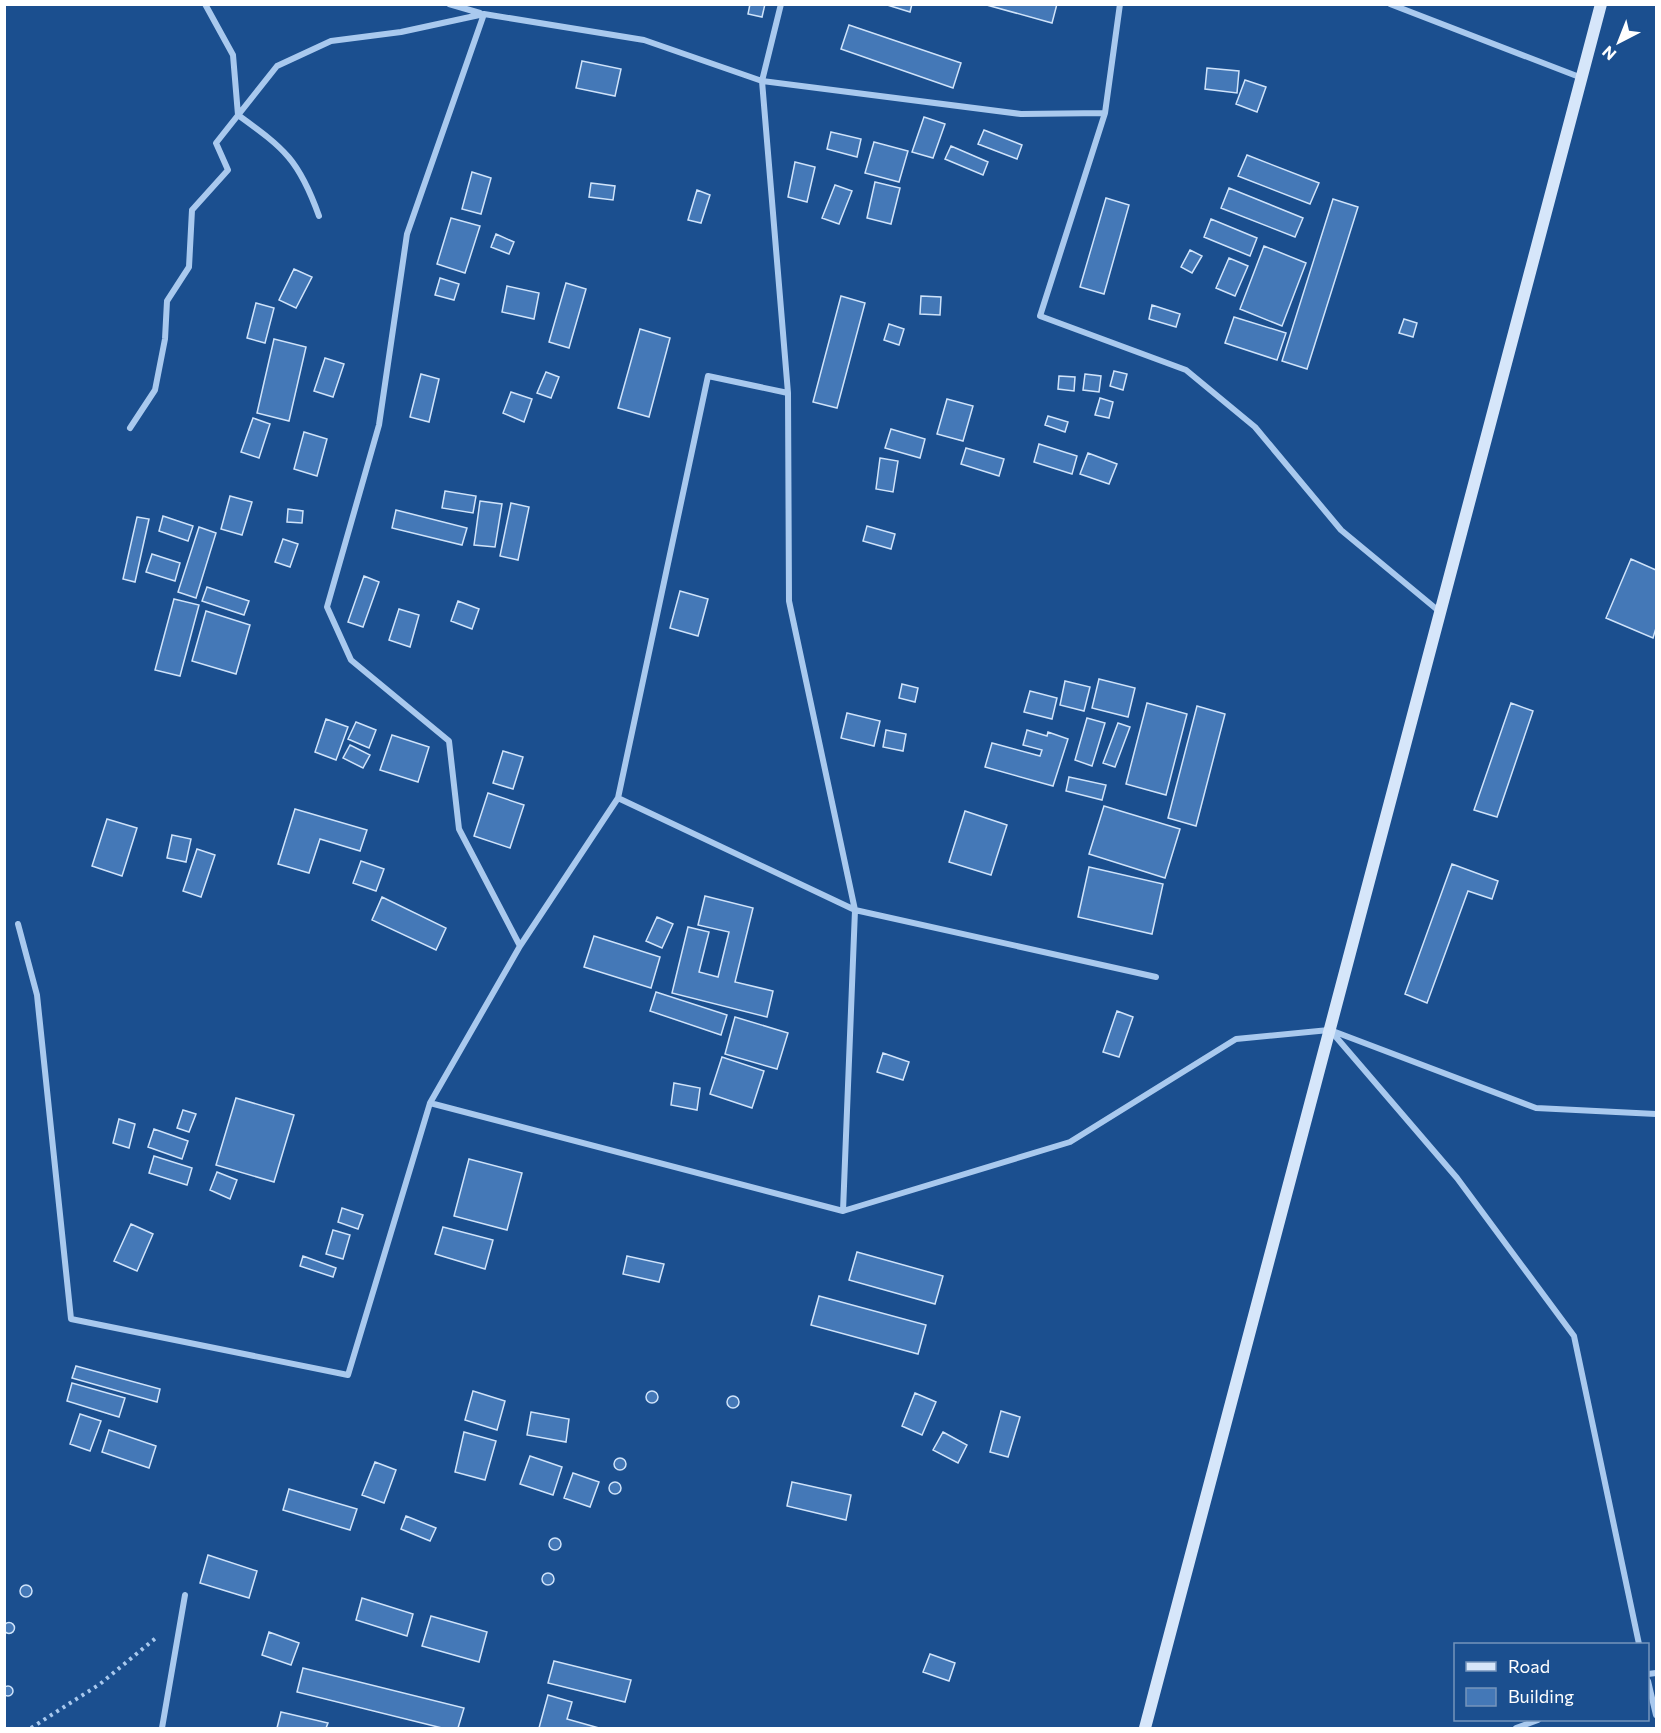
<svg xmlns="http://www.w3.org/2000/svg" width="1661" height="1733" font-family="Commissioner,sans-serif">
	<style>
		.building { fill: #4478b7; stroke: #cfe3fa; stroke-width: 1.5 }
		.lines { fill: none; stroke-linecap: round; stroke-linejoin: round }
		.path { stroke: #a9c9ee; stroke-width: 4; stroke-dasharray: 3 4.5; stroke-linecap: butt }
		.street { stroke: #a9c9ee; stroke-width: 6 }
		.secondary { stroke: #d6e6fa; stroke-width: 12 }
	</style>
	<rect width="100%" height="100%" fill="#1b4f8f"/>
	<path class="building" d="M750,4H765L762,17L748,14Z
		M884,4H912L910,12Z
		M983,4H1057L1052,23Z
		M849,25L961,63L953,88L841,49Z
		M582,61L621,69L615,96L576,88Z
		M1207,68L1239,71L1237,93L1205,89Z
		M1245,80L1266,87L1257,112L1236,104Z
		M924,117L945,124L933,158L912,152Z
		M984,130L1022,145L1017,159L978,144Z
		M831,132L861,139L857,157L827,149Z
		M874,142L908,151L899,182L865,173Z
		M951,146L988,162L983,175L945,159Z
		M1247,155L1319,183L1310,204L1238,176Z
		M795,162L815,167L807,202L788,197Z
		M472,172L491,178L481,214L462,209Z
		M875,182L900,188L891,224L867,218Z
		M591,183L615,186L613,200L589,197Z
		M835,185L852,191L839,224L822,218Z
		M1229,188L1303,218L1295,237L1221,208Z
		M697,190L710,195L701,223L688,220Z
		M1106,198L1129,205L1104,294L1080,287Z
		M1333,199L1358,207L1307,369L1282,361Z
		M451,218L480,226L465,273L437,264Z
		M1211,219L1257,238L1250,256L1204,237Z
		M496,234L514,242L509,254L491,247Z
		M1264,246L1306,263L1282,326L1240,309Z
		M1190,250L1202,256L1192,273L1181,267Z
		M1229,258L1248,266L1235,296L1216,288Z
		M294,269L312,277L296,308L279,300Z
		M440,278L459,284L454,300L435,295Z
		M566,283L586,289L569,348L549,342Z
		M507,286L539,293L534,319L502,312Z
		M841,296L865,303L837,408L813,402Z
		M921,296L941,297L940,315L920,314Z
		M256,303L274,308L265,343L247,338Z
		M1152,305L1180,314L1176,327L1149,319Z
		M1234,317L1286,333L1277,360L1225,343Z
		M1404,319L1417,323L1413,337L1399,333Z
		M889,324L904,329L899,345L884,340Z
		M640,329L670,338L649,417L618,408Z
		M274,339L306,347L289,421L257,413Z
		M325,358L344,364L333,397L314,391Z
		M1114,371L1127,374L1123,390L1110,386Z
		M546,372L559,377L551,398L537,393Z
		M421,374L439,379L429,422L410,417Z
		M1085,374L1101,376L1099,392L1083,390Z
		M1059,376L1075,377L1074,391L1058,389Z
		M511,392L532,399L524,422L503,413Z
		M1100,398L1113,402L1109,418L1095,415Z
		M947,399L973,406L963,441L937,434Z
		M1048,416L1068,422L1065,432L1045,425Z
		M253,418L270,424L259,458L241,452Z
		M891,429L925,439L920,458L885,448Z
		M304,432L327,439L317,476L294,469Z
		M1039,444L1077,456L1072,474L1034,462Z
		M966,448L1004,459L999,476L961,464Z
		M1088,453L1117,464L1109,484L1080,474Z
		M880,458L898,461L893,492L876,489Z
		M445,491L476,496L473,513L442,508Z
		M230,496L252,502L242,535L221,529Z
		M480,501L502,504L495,547L474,545Z
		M511,503L529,507L518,560L500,556Z
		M288,509L303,511L302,523L287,522Z
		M396,510L467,528L462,545L392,528Z
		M163,516L193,526L188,541L159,531Z
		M137,517L149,519L135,582L123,579Z
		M867,526L895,534L891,549L863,541Z
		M199,527L216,533L196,598L178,592Z
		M283,539L298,544L290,567L275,562Z
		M152,554L180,563L175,581L146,572Z
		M1631,559L1656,570V628L1653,638L1606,618Z
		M364,576L379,582L363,627L348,622Z
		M207,587L249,601L244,615L202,601Z
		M680,591L708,599L698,636L670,628Z
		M174,599L199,605L180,676L155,670Z
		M458,601L479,609L472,629L451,621Z
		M399,609L419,615L410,647L389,640Z
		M206,611L250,625L236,674L192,661Z
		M1099,679L1135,688L1128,717L1092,708Z
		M1065,681L1090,687L1084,711L1060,705Z
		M902,684L918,688L915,702L899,698Z
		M1030,691L1057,698L1052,719L1024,712Z
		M1147,703L1187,714L1166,795L1126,784Z
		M1511,703L1533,711L1497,817L1474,810Z
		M1197,706L1225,714L1196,826L1168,818Z
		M847,713L880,721L874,746L841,738Z
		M1087,718L1105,723L1092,766L1075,760Z
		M326,719L348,727L336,760L315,752Z
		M356,722L376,730L369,748L348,739Z
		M1118,723L1130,727L1115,767L1103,763Z
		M886,730L906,734L903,751L883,747Z
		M1027,730L1047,736L1048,732L1068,739L1053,786L985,767L992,743L1040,756L1042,750L1023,745Z
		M392,735L429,747L418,782L380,770Z
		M350,745L370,755L363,768L343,758Z
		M503,751L523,757L513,789L493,783Z
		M1069,777L1106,785L1102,800L1066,791Z
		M488,793L524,805L510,848L474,836Z
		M1104,806L1180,829L1165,878L1089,854Z
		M295,809L367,830L360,851L320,839L309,873L278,864Z
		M965,811L1007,825L991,875L949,862Z
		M107,819L137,828L122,876L92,866Z
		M172,835L191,839L186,862L167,858Z
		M197,849L215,855L201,897L183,891Z
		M361,861L384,869L376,891L353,883Z
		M1452,864L1498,881L1492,899L1468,891L1427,1003L1405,994Z
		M1089,867L1163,884L1152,934L1078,917Z
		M705,896L753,908L735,982L773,991L767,1017L672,993L688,927L709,932L699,972L718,977L729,932L698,925Z
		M382,897L446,928L436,950L372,920Z
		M657,917L673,924L662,948L646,941Z
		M594,936L660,957L651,988L584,967Z
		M656,992L727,1015L721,1035L650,1011Z
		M1117,1011L1133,1017L1119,1057L1103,1052Z
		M735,1017L788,1033L777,1069L725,1054Z
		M883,1053L909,1062L903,1080L877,1072Z
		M722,1057L764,1071L752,1108L710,1094Z
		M674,1083L700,1088L697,1110L671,1105Z
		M236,1098L294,1115L274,1182L216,1165Z
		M183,1110L196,1114L189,1132L177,1128Z
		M119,1119L135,1124L129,1148L113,1143Z
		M154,1129L188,1141L182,1159L148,1147Z
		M154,1156L192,1168L187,1185L149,1173Z
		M469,1159L522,1173L507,1230L454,1216Z
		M217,1172L237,1180L230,1199L210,1190Z
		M342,1208L363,1215L358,1229L338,1222Z
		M131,1224L153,1234L137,1271L114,1261Z
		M443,1227L493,1240L485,1269L435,1254Z
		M333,1230L350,1235L343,1259L326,1254Z
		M857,1252L943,1276L935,1304L849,1280Z
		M303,1256L336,1268L333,1277L300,1266Z
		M627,1256L664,1264L659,1282L623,1274Z
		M819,1296L926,1325L918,1354L811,1325Z
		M76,1366L160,1389L157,1402L72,1378Z
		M72,1383L125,1398L119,1417L67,1401Z
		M473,1391L505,1401L497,1430L465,1420Z
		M646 1397a6 6 0 1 1 12 0a6 6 0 1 1-12 0Z
		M915,1393L936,1402L922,1435L902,1426Z
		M727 1402a6 6 0 1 1 12 0a6 6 0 1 1-12 0Z
		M1001,1411L1020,1417L1008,1457L990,1452Z
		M531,1412L569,1419L566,1442L527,1435Z
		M80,1414L101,1421L90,1451L70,1444Z
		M109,1430L156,1446L149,1468L102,1452Z
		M464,1432L496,1441L485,1480L455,1472Z
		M943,1432L967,1445L958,1463L933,1450Z
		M530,1456L562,1467L553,1495L520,1484Z
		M614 1464a6 6 0 1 1 12 0a6 6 0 1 1-12 0Z
		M375,1462L396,1470L384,1503L362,1495Z
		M573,1473L599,1482L590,1507L564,1498Z
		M792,1482L851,1495L846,1520L787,1506Z
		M609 1488a6 6 0 1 1 12 0a6 6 0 1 1-12 0Z
		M289,1489L357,1509L350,1530L283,1510Z
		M406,1516L436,1528L430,1541L401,1529Z
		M549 1544a6 6 0 1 1 12 0a6 6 0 1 1-12 0Z
		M208,1555L257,1571L249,1598L200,1583Z
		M542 1579a6 6 0 1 1 12 0a6 6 0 1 1-12 0Z
		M20 1591a6 6 0 1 1 12 0a6 6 0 1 1-12 0Z
		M362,1598L413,1614L407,1636L356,1620Z
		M431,1616L487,1632L479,1662L422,1646Z
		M3.5 1628a5.5 5.5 0 1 1 11 0a5.5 5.5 0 1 1-11 0Z
		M269,1632L299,1643L291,1665L262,1655Z
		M930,1654L955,1663L949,1681L923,1672Z
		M554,1661L631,1680L625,1702L548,1683Z
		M303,1668L464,1708L458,1728H442L297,1692Z
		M3 1691a5 5 0 1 1 10 0a5 5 0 1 1-10 0Z
		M548,1695L572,1702L567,1719L599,1728H539Z
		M281,1712L328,1723L326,1728H277Z"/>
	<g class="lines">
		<path class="path" d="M31,1728L100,1684L157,1637"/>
		<path class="street" d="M205,4L233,55L238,115C285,149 299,160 319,216
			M449,4L480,13
			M781,4L762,81L1021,114L1105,113L1040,316L1186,370L1255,427L1341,530L1440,612
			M1390,4L1582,78
			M1105,113L1120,4
			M130,428L155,390L165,339L167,301L189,267L192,210L228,170L216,143L277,66L331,41L401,32L484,14
			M618,798L708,376L788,393
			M18,924L37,995L71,1319L348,1375L430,1103L843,1211L1070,1142L1236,1039L1329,1030
			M520,946L459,829L449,741L351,660L327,607L379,425L407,234L484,14L644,40L762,81L788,393L789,601L855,910L1156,977
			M430,1103L520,946L618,798L855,910L843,1211
			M1639,1644L1574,1336L1457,1178L1330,1030L1536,1108L1656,1114
			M1648,1674L1656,1673
			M1648,1681L1656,1715
			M162,1728L185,1595
			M1516,1728L1538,1720"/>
		<path class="secondary" d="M1145,1728L1601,4"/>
	</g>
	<rect width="1661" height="1733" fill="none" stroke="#ffffff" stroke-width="12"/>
	<rect x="1454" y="1643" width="195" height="78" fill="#1b4f8f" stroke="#7695bc" stroke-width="1.5"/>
	<rect x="1466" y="1662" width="30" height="9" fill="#d6e6fa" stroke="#7695bc" stroke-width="1.5"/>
	<text x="1508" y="1673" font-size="18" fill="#ffffff">Road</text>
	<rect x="1466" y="1688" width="30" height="18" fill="#4478b7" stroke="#7695bc" stroke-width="1.5"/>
	<text x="1508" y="1703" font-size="18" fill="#ffffff">Building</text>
	<g transform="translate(1619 42) rotate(222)" stroke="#1b4f8f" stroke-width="4.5" paint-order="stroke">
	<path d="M0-4.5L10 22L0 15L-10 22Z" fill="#ffffff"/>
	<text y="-9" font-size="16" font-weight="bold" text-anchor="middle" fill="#ffffff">N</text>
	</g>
</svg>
